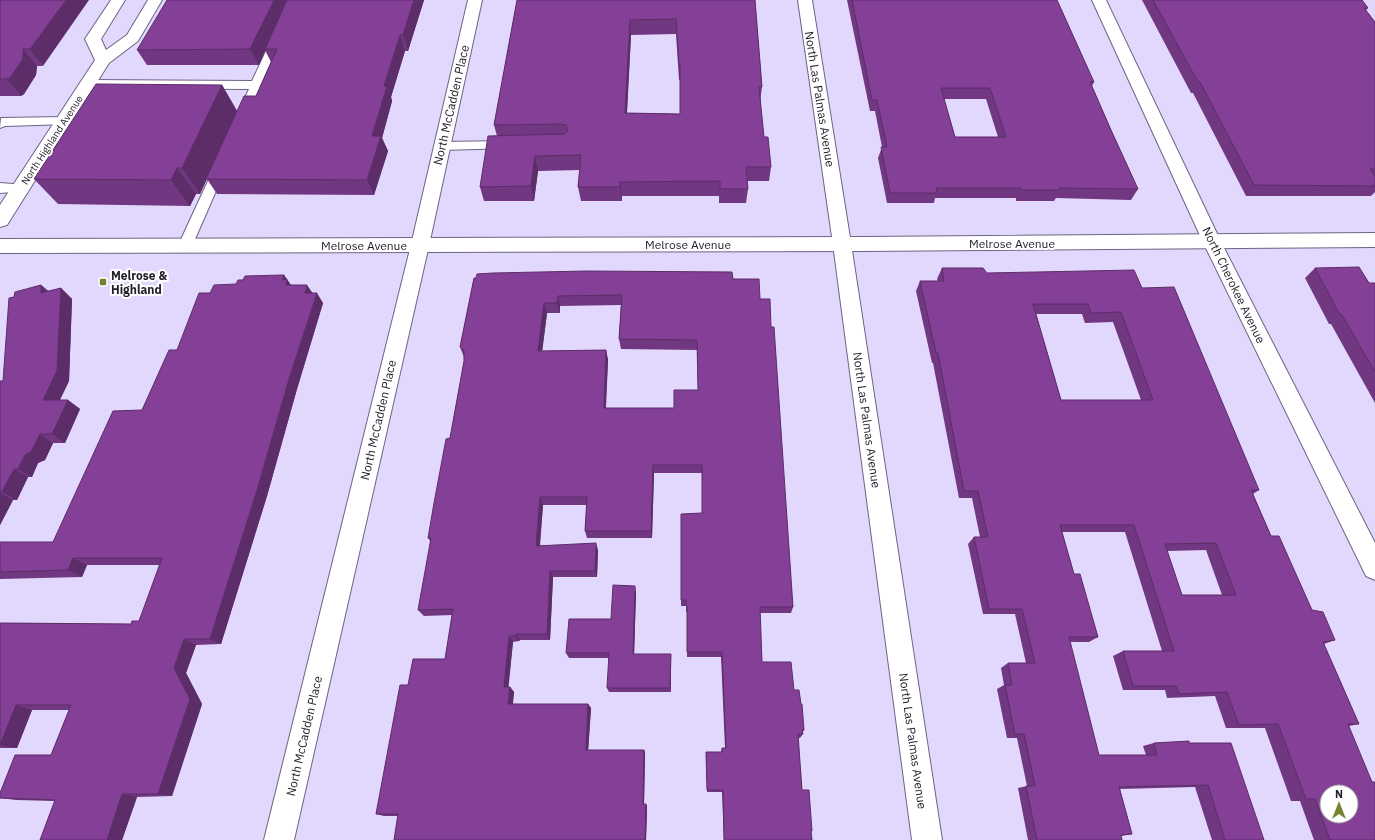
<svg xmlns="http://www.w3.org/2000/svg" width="1375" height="840" font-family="'IBM Plex Sans',sans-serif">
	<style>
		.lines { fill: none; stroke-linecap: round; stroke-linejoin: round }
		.service-casing { stroke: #6e6484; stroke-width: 2 }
		.minor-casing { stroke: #6e6484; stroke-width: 2 }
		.secondary-casing { stroke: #6e6484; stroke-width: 2 }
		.service { fill: #fff; fill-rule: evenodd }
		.minor { fill: #fff; fill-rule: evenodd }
		.secondary { fill: #fff; fill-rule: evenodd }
		.wall { fill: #713781; fill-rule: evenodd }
		.shaded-wall { fill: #5c2d69 }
		.building { fill: #834096; stroke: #5c2d69; fill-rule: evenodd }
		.poi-dot { fill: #758433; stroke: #fff; stroke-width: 1.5 }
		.labels { text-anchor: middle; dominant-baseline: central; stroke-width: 4; stroke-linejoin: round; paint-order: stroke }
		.far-street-label { font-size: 10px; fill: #201c29; stroke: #fff }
		.street-label { font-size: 12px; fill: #201c29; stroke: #fff }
		.poi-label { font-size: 12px; font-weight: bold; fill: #201c29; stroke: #fff; text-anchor: start }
	</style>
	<rect width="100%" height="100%" fill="#e2d7fc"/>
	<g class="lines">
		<defs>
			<path id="service" d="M290,0H300L247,118H239L237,115L249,89L88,88L82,84L88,80L252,81Z
				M64,117L68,118L70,121L68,124L5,126L0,128L1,118Z
				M508,141L512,142L514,145L512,148L442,150L438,149L436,146L438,143L442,142Z
				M220,164L225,165L226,168L192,246L190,250L185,251L180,250L178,246L214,168L215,165Z
				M0,183L26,185L28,188L26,191L0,193Z"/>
			<path id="minor" d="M468,0H482L429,245L294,840H264L411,245Z
				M798,0H812L851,244L942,840H912L833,244Z
				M1092,0H1106L1221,242L1375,543V580L1366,576L1203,242Z"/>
			<path id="secondary" d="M111,0H125L101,39L106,50L127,35L148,0H162L138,41L109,63L7,225L0,227V205L95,60L85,39Z
				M1375,233V247L862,251L0,253V239L862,237Z"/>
		</defs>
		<use href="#service" class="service-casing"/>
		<use href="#minor" class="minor-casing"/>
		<use href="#secondary" class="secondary-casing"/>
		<use href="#service" class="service"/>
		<use href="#minor" class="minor"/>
		<use href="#secondary" class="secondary"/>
	</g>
	<path class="wall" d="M0,0L43,66H37L36,75L24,94L21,96H0Z
		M424,0L408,51H405L391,97L392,101L382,138L388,151L374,195L217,194L207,179L200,194H196L190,206L58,204L34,179L222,85L237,111L256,96L271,62L265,50L259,65H147L137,50Z
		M517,0H755L762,87L760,102L764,137L771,167L769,181H747L748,189L746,203H719V196H622V201H581L578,187L580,170L538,171L534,201H484L480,187L497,136L494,125ZM676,34L679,80H680V114L627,113L631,35Z
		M847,0H1057L1094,82L1092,86L1111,130L1138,189L1131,200L1056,198L1054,201H1016V198H935L934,203H887L878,158L882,147L875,111H870ZM944,99H986L998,137H955Z
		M1142,0H1362L1368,8L1366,10L1375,22V192L1371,196H1246L1193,93H1191Z
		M942,268L987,273L1142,288L1259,490L1253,494L1271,536L1312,610L1335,640L1324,644L1359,724L1349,726L1375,840H1314L1300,801H1291L1265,728H1226L1215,696L1167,698L1165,690H1123L1113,656L1123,651H1162L1125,532H1062L1074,574L1098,637L1089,642H1070L1099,755H1146L1143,746L1154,743H1189L1264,840H1212L1195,787L1120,789L1132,834L1121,836L1122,840H1028L1018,788L1027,786L1017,738H1007L997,689L1004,685L1001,668L1008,663H1026L1015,614H983L968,544L974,537H980L972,498H959L933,363H932L916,291L920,281H938L937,279ZM1036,314H1082L1085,323L1113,322L1141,400H1061ZM1206,550L1222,595H1182L1167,551Z
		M1315,268L1369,283H1375V403L1331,324H1329L1305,278Z
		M284,275L291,285L312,293L323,303L297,389L267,496L221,644L196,645L186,673L202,704L172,796L137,797L122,840H40L55,801L16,800L0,798L51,755L69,710H32L17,748H0V623L131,624L139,621L160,565H87L82,577L0,579V542H53L142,410L210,293L236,284L243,280Z
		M474,278L733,279L760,299L771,327L793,607L791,613H760L762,662L794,690L804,730L802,733L803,734L800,738H798L802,790L812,831H811L812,840H724L722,792H707L706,752H721L722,748H725L721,657H687V612H686V606H681V600L702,513V473H654L652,538H587L585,531L587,505H543L540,546L598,550L597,577H553L550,640H520L519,641L513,642L508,687H510L514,692L513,704H588L591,708L588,750H644L645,753L644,804H646L647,806L646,840H394L398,816H384L376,814L408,685L445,659L452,615L424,616L418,610L431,542L428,538L450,438L464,361V357L460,347ZM621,305L619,339L621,349L697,350L698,390L674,408H606L608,360L606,350L542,351L547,313H560V306Z
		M41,285L48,291L61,288L72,299L69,381L60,400H68L80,409L65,443H53L45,460L38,463L32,477H28L17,500H13L0,525V381H3L14,297Z
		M636,592L634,654H671V692H609L607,688L609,658H569L566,653L611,619Z"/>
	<path class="shaded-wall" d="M66,0H89L43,66L30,49Z
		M274,0H288L259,65L250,49Z
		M414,0H424L408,51L403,35Z
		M630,20L631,35L626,128L625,113Z
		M400,35L405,51L391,97L392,101L382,138L388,151L374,195L367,180L372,136L384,86Z
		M23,49L37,66L36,75L24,94L21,96L7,79Z
		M222,85L237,111L200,194L182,168Z
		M535,156L538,171L534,201L531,186Z
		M177,168L196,194L190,206L171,180Z
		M620,182L622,196V201L620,187Z
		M284,275L294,290L293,296L282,280Z
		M41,285L53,295L41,293Z
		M307,285L314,295L305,293Z
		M61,288L72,299L69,381L55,409L43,400Z
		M317,293L323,303L297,389L267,496L221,644L210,639L289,379Z
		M558,296L560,306V313L557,303Z
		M544,303L547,313L541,361L538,351Z
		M606,350L608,360L605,417L604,408Z
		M68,400L80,409L65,443L52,434Z
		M40,434L53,443L45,460L38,463L32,477L18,469L25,455Z
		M653,465L654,473L652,538L651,531Z
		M14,469L28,477L17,500L2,492Z
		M0,493L13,500L0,525Z
		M540,497L543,505L539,553L536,546Z
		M596,543L598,550L597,577L595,571Z
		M73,558L87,565L82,577L68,570Z
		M550,571L553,577L550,640L547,634Z
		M635,586L636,592L634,659L633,654Z
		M516,634L520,640L519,641L516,636Z
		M509,636L513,642L508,692L504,687Z
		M184,639L196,645L186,673L202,704L172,796L158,794L174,668Z
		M510,687L514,692L512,708L508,704Z
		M588,704L591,708L588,753L586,750Z
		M16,705L32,710L17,748L0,745Z
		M644,750L645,753L644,806L643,804Z
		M122,794L137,797L122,840H107Z
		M646,804L647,806L646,840H645Z"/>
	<path class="building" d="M0,0H66L30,49H23V59L10,78L7,79H0Z
		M167,0H274L250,49L137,50Z
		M287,0H414L403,35H400L384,86H387L372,136H381L367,180L206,179L244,96H256L277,49H265Z
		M517,0H755L762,87H759L764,137H768L771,167H746L748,189H720V181L620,182V187H578L581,155L535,156L531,186L480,187L488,136L565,134L568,130L566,125L560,124L494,125ZM676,19L679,65H680V114L625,113L630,20Z
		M852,0H1057L1094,82H1090L1111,130L1138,189L1059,188L1060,190H1021V188H936L937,193H890L881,147H887L877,100H872ZM941,88H990L1006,137H955Z
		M1153,0H1362L1368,8H1364L1375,22V169H1370L1375,176V186L1254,185L1200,82H1198Z
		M96,84L222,85L182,168H177L171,180L34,179Z
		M1359,267L1369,283H1375V372L1342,315H1340L1315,268Z
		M942,268H983L987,273L1134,270L1142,288L1174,287L1259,490H1251L1271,536H1279L1312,610L1323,612L1335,640L1323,642L1359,724H1348L1372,782H1375V840H1330L1315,799H1306L1278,724L1239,725L1227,692L1179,694L1176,686H1133L1123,651H1174L1134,525H1060L1074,574H1080L1098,637H1069L1099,755H1157L1154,743L1189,741V743H1231L1264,840H1225L1208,785L1119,787L1132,834L1121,835L1122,840H1037L1026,786H1035L1024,734H1015L1005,685H1012L1008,663H1035L1022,609H989L974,537H988L978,491H964L938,353H936L920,281H944ZM1033,304H1088L1091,313L1121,312L1153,400H1061ZM1216,543L1236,595H1182L1165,544ZM1327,792H1351V816H1327Z
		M587,271L732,272L733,279H759L760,299H770L771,327H774L793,607H760L762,662H791L794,690H799L801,704H802L804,730H802L803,734H798L802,790H809L812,831H811L812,840H724L723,790H707L706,752H722V748H726L722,652H687V606H686V600H681V514L702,513V465H653L651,531H585L587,497H540L536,546L596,543L595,571H550L547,634H516V636H509L504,687H510L508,704H588L586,750H644L643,804H646L645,840H394L398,814H376L400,685H408L413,659H445L453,609L418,610L431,538H428L434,503L446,439L450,438L464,361V350L460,347L474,278H476L477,274L493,273ZM622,295L619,339L697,340L698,390H674V408H604L606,350L538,351L544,303H557L558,296Z
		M284,275L282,280L287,279L286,285H307L305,293H317L289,379L258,487L210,639H184L174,668L190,699L158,794H122L107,840H40L55,800L0,798V793L15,755H51L71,705H16L0,745V623L131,624L132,621H139L162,558H73L68,570L0,572V542H53L113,411L142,410L169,350H177L199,293H210L214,285L236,284L238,280H243L245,276Z
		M41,285V293L61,288L57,371L43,400H68L52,434H40L31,452L25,455L18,469H14L2,492H0V381H3L9,298L14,297L15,292Z
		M613,585L635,586L633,654H671L670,688H607L609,653H566L569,619H611Z"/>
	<rect class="poi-dot" x="99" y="278" width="8" height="8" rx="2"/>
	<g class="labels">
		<g class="far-street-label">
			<text transform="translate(52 140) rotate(-57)">North Highland Avenue</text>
		</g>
		<g class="street-label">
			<text transform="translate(820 99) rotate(81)">North Las Palmas Avenue</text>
			<text transform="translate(451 105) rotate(-77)">North McCadden Place</text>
			<text x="1012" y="243">Melrose Avenue</text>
			<text x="688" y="244">Melrose Avenue</text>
			<text x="364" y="245">Melrose Avenue</text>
			<text transform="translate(1234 285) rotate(64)">North Cherokee Avenue</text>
			<text transform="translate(378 420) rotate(-77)">North McCadden Place</text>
			<text transform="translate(867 420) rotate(82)">North Las Palmas Avenue</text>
			<text transform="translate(304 736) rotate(-77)">North McCadden Place</text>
			<text transform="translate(913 741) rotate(82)">North Las Palmas Avenue</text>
		</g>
		<g class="poi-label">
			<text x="111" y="275">Melrose &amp;<tspan x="111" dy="14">Highland</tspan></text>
		</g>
	</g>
	<g transform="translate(1339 804)"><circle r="19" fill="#ffffff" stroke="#a6a4a9"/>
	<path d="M0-3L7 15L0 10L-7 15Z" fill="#758433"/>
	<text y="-6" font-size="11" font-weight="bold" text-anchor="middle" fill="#201c29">N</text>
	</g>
</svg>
